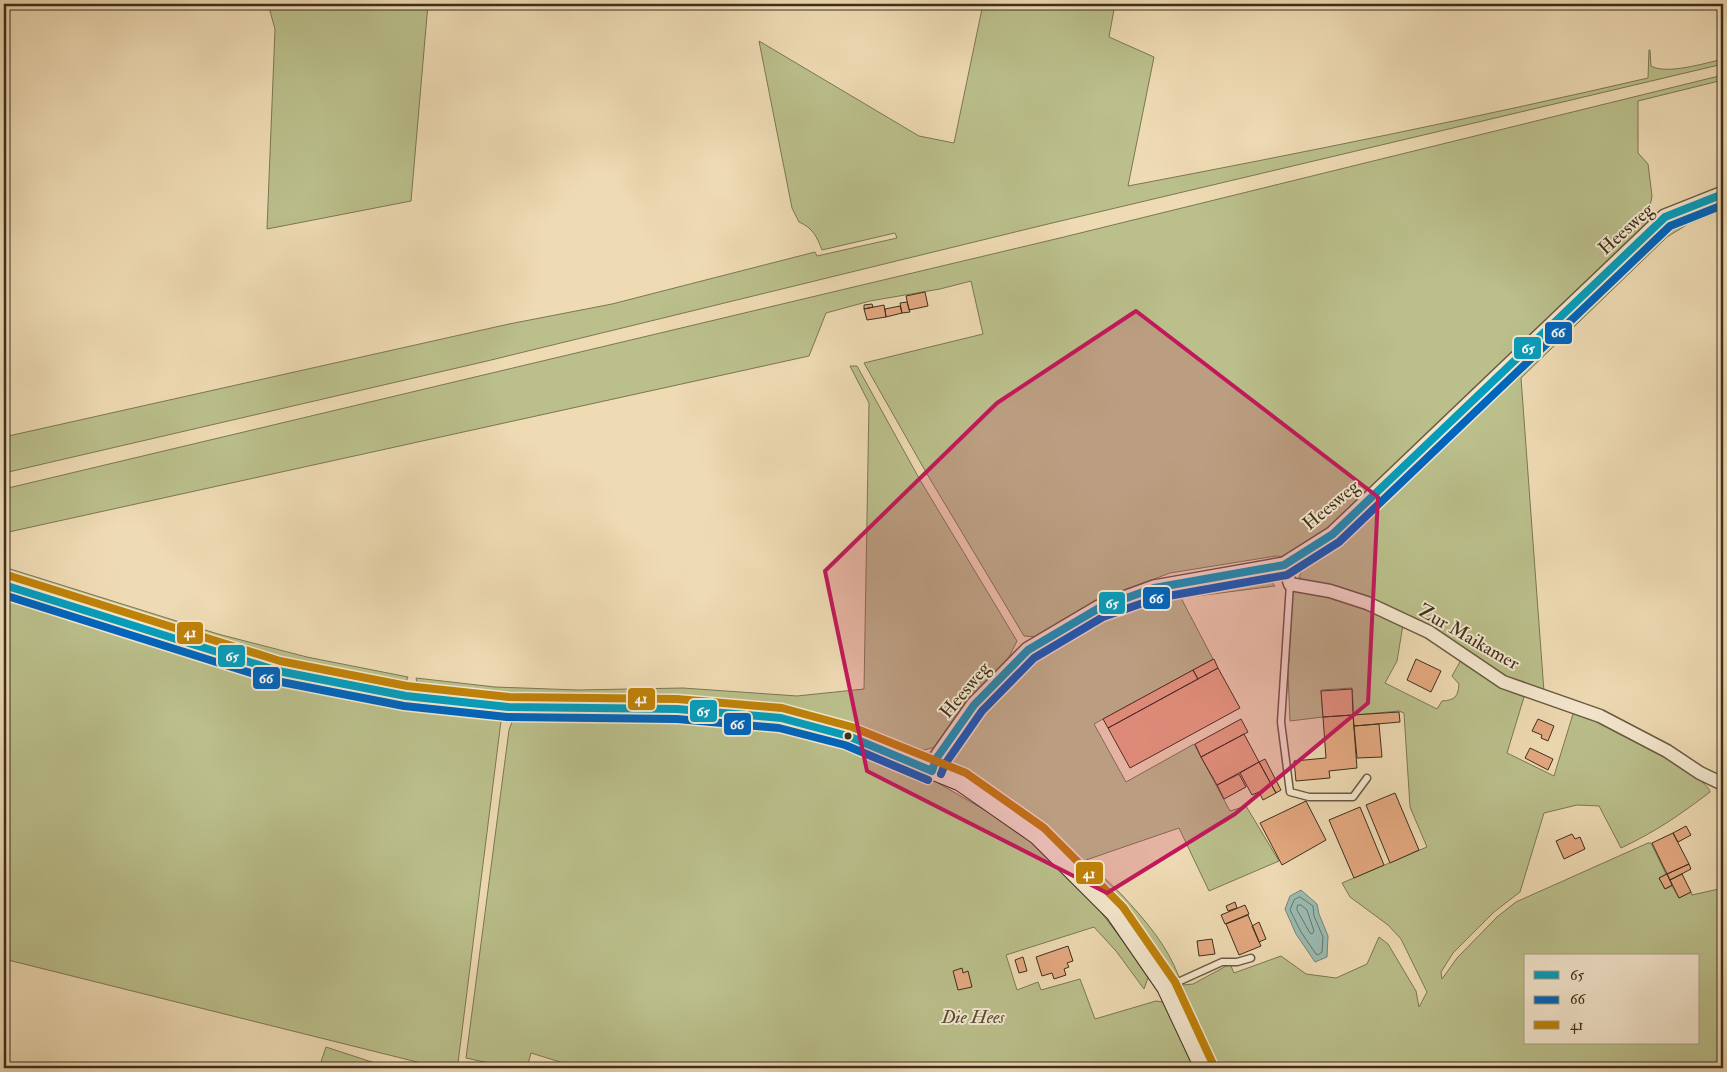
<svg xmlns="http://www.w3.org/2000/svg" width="1727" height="1072" font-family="'IM FELL Double Pica',serif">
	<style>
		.green { fill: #babf8b; stroke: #7b7754; fill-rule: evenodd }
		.water { fill: #9abab1; stroke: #748276 }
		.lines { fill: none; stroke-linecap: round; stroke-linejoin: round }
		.shore { stroke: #6b7467; stroke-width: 1 }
		.building { fill: #e4a880; stroke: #3c2f1d }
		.service-casing { stroke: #685a42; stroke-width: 9 }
		.minor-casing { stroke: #685a42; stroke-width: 15 }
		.tertiary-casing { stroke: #685a42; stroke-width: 18 }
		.secondary-casing { stroke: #3c2f1d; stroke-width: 20 }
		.service { stroke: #f4e7ce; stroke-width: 6 }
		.minor { stroke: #f4e7ce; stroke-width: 12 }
		.tertiary { stroke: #f4e7ce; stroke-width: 15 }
		.secondary { stroke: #f4e7ce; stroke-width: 18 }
		.bus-1-casing { stroke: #f4e7ce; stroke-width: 11 }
		.bus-2-casing { stroke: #f4e7ce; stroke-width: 11 }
		.bus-3-casing { stroke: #f4e7ce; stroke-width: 11 }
		.bus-1 { stroke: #069dbc; stroke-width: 8 }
		.bus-2 { stroke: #0065bd; stroke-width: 8 }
		.bus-3 { stroke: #bf8209; stroke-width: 8 }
		.marked { fill: #c2185b; fill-opacity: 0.2; stroke: #c2185b; stroke-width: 4; stroke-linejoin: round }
		.bus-dot { fill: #3c2f1d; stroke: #f4e7ce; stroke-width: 2 }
		.labels { text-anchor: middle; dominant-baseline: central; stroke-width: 4; stroke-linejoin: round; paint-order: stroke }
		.street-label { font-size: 19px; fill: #3c2f1d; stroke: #f4e7ce }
		.park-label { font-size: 19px; font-style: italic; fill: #554c33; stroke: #f4e7ce }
		.line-badge { stroke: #f4e7ce; stroke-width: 2 }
		.badge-label { font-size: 14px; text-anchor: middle; font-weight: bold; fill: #fff }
	</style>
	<rect width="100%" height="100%" fill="#eedab3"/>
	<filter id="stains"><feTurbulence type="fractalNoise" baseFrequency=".004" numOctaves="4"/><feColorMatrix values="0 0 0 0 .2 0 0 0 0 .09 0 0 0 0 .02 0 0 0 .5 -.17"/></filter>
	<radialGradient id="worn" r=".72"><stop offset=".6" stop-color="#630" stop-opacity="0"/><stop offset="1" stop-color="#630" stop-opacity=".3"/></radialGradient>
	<path class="green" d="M268,4H428L411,201L267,229L275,29Z
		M983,4H1115L1109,37L1154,57L1128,186C1302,153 1475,118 1648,78L1649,50H1650L1651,66C1666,75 1706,63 1723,59V64L1048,224L487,361L4,473V437L509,324L612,304L815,252L817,256L897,238L895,233L822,250C817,237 813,228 799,222L792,208L759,41L919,136L954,143Z
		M1723,75V80L1638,101V153L1648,164L1652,196L1647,222L1643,230L1316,540L1285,557L1276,556L1170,573L1109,596L1069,616L1037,637L1024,636L927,474L864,363L983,334L971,281L940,289L870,301L826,313L809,356L4,533V489L1064,237Z
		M1723,201V210L1688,224L1667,237L1521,378L1544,692L1526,686L1500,673L1430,628L1307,583L1299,577L1306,562L1341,535L1397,484L1666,226L1683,215Z
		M850,366H857L920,480L1017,641L1007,661L978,690L936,747L916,752L899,747L853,724L812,712H783L754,706L729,703L505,699L419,690L416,678L495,687L578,690L683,688L797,696L864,689L869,403Z
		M4,567L218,634L307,657L408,677L404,687C267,664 136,619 4,577Z
		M1265,575L1275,586L1181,598L1213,659L1094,724L1126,782L1194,744L1230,811L1246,806L1279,861L1209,891L1179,828L1086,860C1097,872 1110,883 1122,895C1145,920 1167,945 1179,977L1167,973L1131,924L951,771L948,757L960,734L987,699L1018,668L1046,646L1094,616L1136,599Z
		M1293,589L1328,595L1364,606L1403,625L1397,661L1385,683L1437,709L1442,701C1455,700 1458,697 1459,684L1452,676L1461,660L1501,688L1524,697L1507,753L1554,776L1573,714C1581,715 1589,717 1596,719C1615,726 1707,776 1710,792C1680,815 1655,832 1621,848L1599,806L1577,805L1544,813L1520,892L1494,912L1453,953L1441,972L1442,979L1457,958L1497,917L1516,902L1648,843H1651L1666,874L1659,878L1665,889L1672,886L1679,898L1691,892L1692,895L1723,888V1068H1212L1176,991L1183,985L1193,984L1230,964L1234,973L1281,956L1306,974L1336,978L1367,964L1379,937L1388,944L1416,991L1419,1007L1427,992L1401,939L1388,925L1350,897L1342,883L1427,847L1410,807L1404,713L1399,711L1354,715L1352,688L1321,690L1323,717L1290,721L1288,674ZM1526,956H1698V1043H1526Z
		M4,593L281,679L496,713L501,721L458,1063L456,1067L441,1068L4,959Z
		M522,715L678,717L761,723L817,740L853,753L893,761L933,780L995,816L1045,852L1097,907L1149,975L1144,989L1116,951L1094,927L1006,955L1017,990L1038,982L1041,990L1080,979L1095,1019L1156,1001L1163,1002L1197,1068H580L531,1053L527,1068H512L466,1058L509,730L512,722Z
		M326,1047L390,1068H319Z"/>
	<path class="water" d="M1301,890L1317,904L1319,914L1328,936L1327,957L1315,962L1296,934L1285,909L1290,896Z"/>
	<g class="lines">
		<path class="shore" d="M1300,897L1313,906L1314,916L1323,937L1322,952L1318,955L1316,954L1301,932L1290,910L1294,900Z
			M1298,905H1301L1307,910L1314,931L1312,934L1310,933L1297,910Z"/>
	</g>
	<path class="building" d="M925,292L928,306L909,310L906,296Z
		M907,302L910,312L902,313L900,303Z
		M872,304L873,307L864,309V305Z
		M884,305L886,317L867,320L864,309Z
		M900,306L902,313L886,317L885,309Z
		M1214,659L1218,668L1198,679L1193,670Z
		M1416,659L1441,671L1431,692L1407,680Z
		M1218,668L1240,708L1130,768L1108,728Z
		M1193,670L1198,679L1108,728L1103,719Z
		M1352,689L1353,715L1323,717L1321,691Z
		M1399,712L1400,722L1354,726L1353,715Z
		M1353,715L1357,768L1329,771L1330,778L1296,781L1294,761L1326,758L1323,717Z
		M1241,719L1248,732L1201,757L1195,744Z
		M1538,719L1554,726L1548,741L1541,738L1542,735L1532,731Z
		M1379,724L1382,757L1357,758L1354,726Z
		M1244,734L1259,762L1217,785L1201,757Z
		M1530,748L1553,759L1548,770L1525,758Z
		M1265,759L1281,790L1276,793L1259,762Z
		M1259,762L1276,793L1263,800L1259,792L1252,795L1240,773Z
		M1239,774L1246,787L1224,799L1217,785Z
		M1395,793L1419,850L1390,863L1366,805Z
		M1306,801L1326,840L1282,865L1260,823Z
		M1360,807L1384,865L1354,878L1329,820Z
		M1686,826L1691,835L1678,842L1673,833Z
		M1673,833L1689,864L1667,874L1652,843Z
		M1572,834L1575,839L1580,837L1585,849L1564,859L1556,841Z
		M1689,864L1691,869L1670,880L1667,874Z
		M1667,874L1672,885L1665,889L1659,878Z
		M1682,874L1691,892L1679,898L1670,880Z
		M1235,902L1237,908L1228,911L1226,906Z
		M1245,905L1249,914L1225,924L1221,915Z
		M1248,915L1261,946L1239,955L1226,924Z
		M1259,922L1266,939L1259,942L1252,926Z
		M1212,939L1215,954L1199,956L1197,941Z
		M1068,946L1073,961L1067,963L1069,967L1064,969L1066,975L1054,979L1052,973L1042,976L1036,957Z
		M1023,957L1027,971L1019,973L1015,960Z
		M962,968L963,973L968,971L972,987L958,990L953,971Z"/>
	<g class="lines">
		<defs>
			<path id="service" d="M1290,584L1281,722L1290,792L1309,797H1353L1367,778
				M1167,987L1222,962H1237L1251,958"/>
			<path id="minor" d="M1284,565L1290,584L1330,591L1367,603L1429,632L1503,682L1600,716L1667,751L1700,773L1723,784"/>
			<path id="tertiary" d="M932,771L936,759L974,705L1028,650L1099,608L1154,588L1284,565L1333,534L1665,217L1723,194"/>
			<path id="secondary" d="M4,585L278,671L406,696L508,707L677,709L781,718L818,727L848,736L961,782L1037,835L1115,913L1166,987L1204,1068"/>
		</defs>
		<use href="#service" class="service-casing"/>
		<use href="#minor" class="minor-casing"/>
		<use href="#tertiary" class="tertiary-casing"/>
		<use href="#secondary" class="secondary-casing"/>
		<use href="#service" class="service"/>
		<use href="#minor" class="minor"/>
		<use href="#tertiary" class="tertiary"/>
		<use href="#secondary" class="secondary"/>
		<defs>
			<path id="bus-1" d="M4,585L278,671L406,696L508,707L677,709L781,718L848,736L932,771
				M932,771L936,759L974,705L1028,650L1099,608L1154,588L1284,565L1333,534L1665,217L1723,194"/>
			<path id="bus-2" d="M4,595L276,681L404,706L507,717L677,719L779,728L845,745L928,780
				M941,774L945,764L982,711L1034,658L1103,617L1157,598L1287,575L1339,542L1670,226L1723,205"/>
			<path id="bus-3" d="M7,575L280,661L407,686L509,697L677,699L782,708L852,727L966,773L1044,828L1123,907L1175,982L1213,1064"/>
		</defs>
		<use href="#bus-1" class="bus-1-casing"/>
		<use href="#bus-2" class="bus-2-casing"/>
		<use href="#bus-3" class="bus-3-casing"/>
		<use href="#bus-1" class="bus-1"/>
		<use href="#bus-2" class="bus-2"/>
		<use href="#bus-3" class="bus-3"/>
	</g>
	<path class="marked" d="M1136,311L1378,497L1368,703L1235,814L1107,893L867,771L825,571L997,403Z"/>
	<circle class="bus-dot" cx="848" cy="736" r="4.5"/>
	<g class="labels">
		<g class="street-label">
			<text transform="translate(1626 229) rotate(-42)">Heesweg</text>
			<text transform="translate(1331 505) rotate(-40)">Heesweg</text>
			<text transform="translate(1469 637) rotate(30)">Zur Maikamer</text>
			<text transform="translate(965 690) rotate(-50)">Heesweg</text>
		</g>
		<g class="park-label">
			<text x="973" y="1017">Die Hees</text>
		</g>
	</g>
	<g class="line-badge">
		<rect x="1544" y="321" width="29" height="24" rx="5" fill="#0065bd"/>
		<rect x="1513" y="336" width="29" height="24" rx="5" fill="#069dbc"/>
		<rect x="1142" y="586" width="29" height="24" rx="5" fill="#0065bd"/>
		<rect x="1098" y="591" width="28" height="24" rx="5" fill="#069dbc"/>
		<rect x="176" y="621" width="28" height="24" rx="5" fill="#bf8209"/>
		<rect x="217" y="644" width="29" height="24" rx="5" fill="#069dbc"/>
		<rect x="252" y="666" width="29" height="24" rx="5" fill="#0065bd"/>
		<rect x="627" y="687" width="29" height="24" rx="5" fill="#bf8209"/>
		<rect x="689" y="699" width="29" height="24" rx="5" fill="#069dbc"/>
		<rect x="723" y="712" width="29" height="24" rx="5" fill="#0065bd"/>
		<rect x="1075" y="861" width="29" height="24" rx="5" fill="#bf8209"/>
	</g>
	<g class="badge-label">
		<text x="1558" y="337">66</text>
		<text x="1528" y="353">65</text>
		<text x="1156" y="603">66</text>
		<text x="1112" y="608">65</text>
		<text x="190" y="637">41</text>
		<text x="232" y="661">65</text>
		<text x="266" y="683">66</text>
		<text x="641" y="703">41</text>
		<text x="703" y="716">65</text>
		<text x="737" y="729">66</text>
		<text x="1089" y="878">41</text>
	</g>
	<rect width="1727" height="1072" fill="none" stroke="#eedab3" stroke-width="20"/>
	<rect x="5" y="5" width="1717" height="1062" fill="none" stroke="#3c2f1d" stroke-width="2.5"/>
	<rect x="10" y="10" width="1707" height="1052" fill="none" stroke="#3c2f1d"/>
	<rect x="1524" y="954" width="175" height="90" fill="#f4e7ce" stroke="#aa9d87"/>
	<rect x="1534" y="971" width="25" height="8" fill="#069dbc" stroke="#aa9d87"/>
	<text x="1570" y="980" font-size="15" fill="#3c2f1d">65</text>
	<rect x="1534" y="996" width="25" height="8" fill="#0065bd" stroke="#aa9d87"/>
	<text x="1570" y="1004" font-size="15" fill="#3c2f1d">66</text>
	<rect x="1534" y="1021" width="25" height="8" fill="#bf8209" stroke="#aa9d87"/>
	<text x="1570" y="1030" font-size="15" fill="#3c2f1d">41</text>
	<rect width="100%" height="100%" filter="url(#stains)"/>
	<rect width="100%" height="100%" fill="url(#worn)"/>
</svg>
